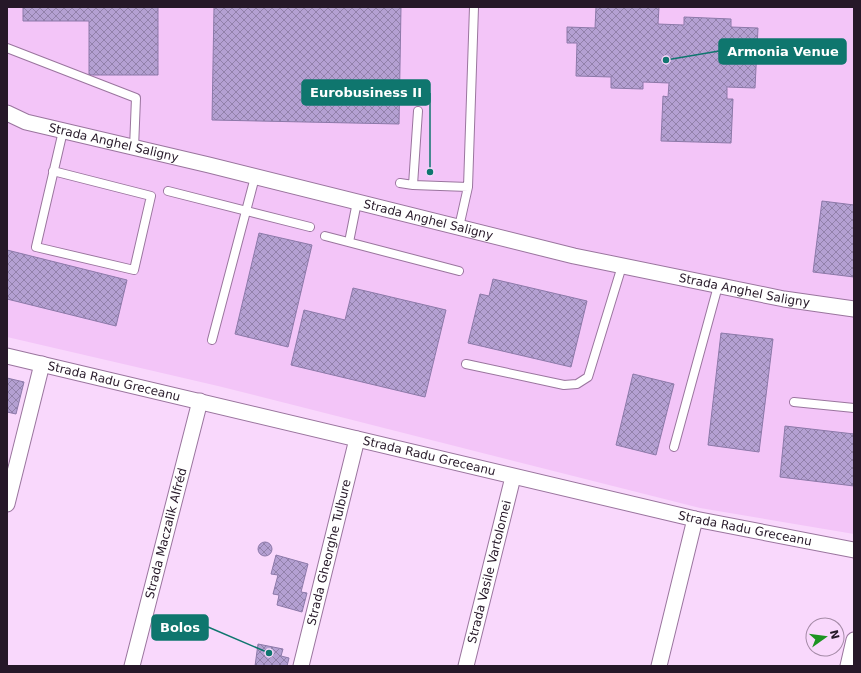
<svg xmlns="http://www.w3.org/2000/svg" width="861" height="673" font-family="'DejaVu Sans',sans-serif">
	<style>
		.built { fill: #f3c5f8 }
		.building { fill: url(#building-cross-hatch); stroke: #8c79a9 }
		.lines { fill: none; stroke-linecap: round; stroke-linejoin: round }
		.lane-casing { stroke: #9a759e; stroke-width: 10 }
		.street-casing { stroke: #9a759e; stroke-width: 17 }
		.lane { stroke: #fff; stroke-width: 8 }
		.street { stroke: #fff; stroke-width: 15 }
		.labels { text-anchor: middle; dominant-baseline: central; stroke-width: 4; stroke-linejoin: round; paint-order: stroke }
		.street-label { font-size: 12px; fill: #261828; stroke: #f9d8fc }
		.leader { fill: none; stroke: #0f766e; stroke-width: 1.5 }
		.callout-dot { fill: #0f766e; stroke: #f9d8fc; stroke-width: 1.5 }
		.callout { fill: #0f766e; stroke: #0f766e; stroke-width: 1.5 }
		.callout-label { font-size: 13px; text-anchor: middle; font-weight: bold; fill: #fff }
	</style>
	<defs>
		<pattern id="building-cross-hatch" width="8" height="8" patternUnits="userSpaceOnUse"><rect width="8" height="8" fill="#b4a0d2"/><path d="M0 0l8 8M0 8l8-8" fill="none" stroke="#9281aa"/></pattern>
	</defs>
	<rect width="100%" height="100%" fill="#f9d8fc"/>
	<path class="built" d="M7,7H854V534L700,508L218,386L7,337Z"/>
	<path class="building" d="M23,7H158V75H89V21H23Z
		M214,7H401L399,124L212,120Z
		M596,7H659L658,24L684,25V17L731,19V27L758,28L755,88L727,87V99H733L731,143L661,141L663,96L668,97L669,83L643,82V89L611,88V77L576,76L577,43H567V27L595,28Z
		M822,201L854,205V277L813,272Z
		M259,233L312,245L288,347L235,334Z
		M7,250L127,280L116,326L7,299Z
		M493,279L587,301L571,367L468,343L480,294L489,296Z
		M353,288L446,310L425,397L291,365L304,310L345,320Z
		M721,333L773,339L759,452L708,445Z
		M633,374L674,384L656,455L616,445Z
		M7,378L24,382L16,414L7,412Z
		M785,426L854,434V486L780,477Z
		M258 549a7 7 0 1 1 14 0a7 7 0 1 1-14 0Z
		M276,555L308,564L301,592L307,593L302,612L277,605L279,595L273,594L278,575L271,574Z
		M258,644L283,649L281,656L289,658L287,666H255Z"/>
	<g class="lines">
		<defs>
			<path id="lane" d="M7,48L136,98L134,148
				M53,171L151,196L134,270L36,247L63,131
				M400,183L413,185L468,187
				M413,185L418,111
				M168,191L310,227
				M459,227L468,187L474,7
				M325,236L459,271
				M349,242L357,202
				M212,340L255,177
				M466,364L564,385L577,384L588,377L622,266
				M794,402L854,408
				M674,447L718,286"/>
			<g id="street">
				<path id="s1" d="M7,113L26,122L209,165L574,256L784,299L854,309"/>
				<path id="s2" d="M7,356L695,519L854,550"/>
				<path d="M7,504L42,364"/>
				<path id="s3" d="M132,666L200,401"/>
				<path id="s4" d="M301,666L357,439"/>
				<path id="s5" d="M466,666L513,477"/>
				<path d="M659,666L695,519"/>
				<path d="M848,666L854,640"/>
			</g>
		</defs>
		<use href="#lane" class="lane-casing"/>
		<use href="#street" class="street-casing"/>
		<use href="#lane" class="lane"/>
		<use href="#street" class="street"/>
	</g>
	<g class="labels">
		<g class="street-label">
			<text stroke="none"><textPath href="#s1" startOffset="111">Strada Anghel Saligny</textPath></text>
			<text stroke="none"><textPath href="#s1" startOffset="435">Strada Anghel Saligny</textPath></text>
			<text stroke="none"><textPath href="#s1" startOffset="759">Strada Anghel Saligny</textPath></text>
			<text stroke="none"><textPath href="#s2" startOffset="110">Strada Radu Greceanu</textPath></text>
			<text stroke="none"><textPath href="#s2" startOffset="434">Strada Radu Greceanu</textPath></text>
			<text stroke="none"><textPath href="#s2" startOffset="758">Strada Radu Greceanu</textPath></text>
			<text stroke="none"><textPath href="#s3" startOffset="137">Strada Maczalik Alfréd</textPath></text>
			<text stroke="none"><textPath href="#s4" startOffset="117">Strada Gheorghe Tulbure</textPath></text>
			<text stroke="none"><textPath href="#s5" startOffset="97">Strada Vasile Vartolomei</textPath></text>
		</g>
	</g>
	<path class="leader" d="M666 60L719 51M430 172L430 93M269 653L208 627"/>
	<g class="callout-dot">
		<circle cx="666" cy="60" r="4"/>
		<circle cx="430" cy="172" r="4"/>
		<circle cx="269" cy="653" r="4"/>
	</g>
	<g class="callout">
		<rect x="719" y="39" width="127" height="25" rx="4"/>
		<rect x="302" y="80" width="128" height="25" rx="4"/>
		<rect x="152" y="615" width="56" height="25" rx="4"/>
	</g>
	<g class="callout-label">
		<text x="783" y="56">Armonia Venue</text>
		<text x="366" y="97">Eurobusiness II</text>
		<text x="180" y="632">Bolos</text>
	</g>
	<rect width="861" height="673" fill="none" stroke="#261828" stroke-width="16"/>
	<g transform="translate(825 637) rotate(76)"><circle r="19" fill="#f9d8fc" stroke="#a58ba7"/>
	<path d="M0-3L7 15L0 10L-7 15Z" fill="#1d9422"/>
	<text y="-6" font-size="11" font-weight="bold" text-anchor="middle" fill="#261828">N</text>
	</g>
</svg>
